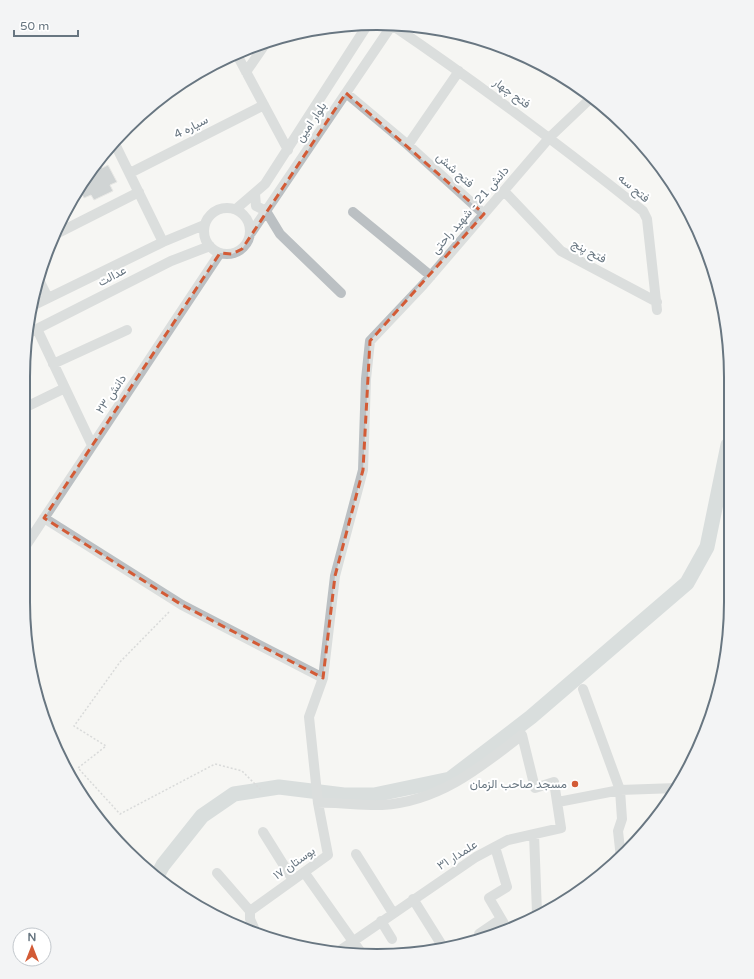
<svg xmlns="http://www.w3.org/2000/svg" width="754" height="979" font-family="'Varela Round',Vazirmatn,sans-serif">
	<style>
		.lines { fill: none; stroke-linecap: round; stroke-linejoin: round }
		.river { stroke: #b6c0c4; stroke-width: 15 }
		.building { fill: #a3abaf; stroke: #d7d7d6 }
		.path { stroke: #b6b9bc; stroke-width: 1.5; stroke-dasharray: 2 2; stroke-linecap: butt }
		.minor { stroke: #bbc0c3; stroke-width: 10 }
		.marked { fill: none; stroke: #d35b36; stroke-width: 3; stroke-dasharray: 8 5; stroke-linejoin: round }
		.poi-dot { fill: #d35b36; stroke: #fff; stroke-width: 1.5 }
		.labels { text-anchor: middle; dominant-baseline: central; stroke-width: 4; stroke-linejoin: round; paint-order: stroke }
		.street-label { font-size: 12px; fill: #687681; stroke: #fff }
		.poi-label { font-size: 12px; fill: #687681; stroke: #fff; text-anchor: end }
		.rim { fill: none; stroke: #687681; stroke-width: 2 }
	</style>
	<rect width="100%" height="100%" fill="#f6f6f3"/>
	<g class="lines">
		<path class="river" d="M157,876L163,865L202,816L234,794L279,787L344,795H374L450,779L531,717L687,583L707,547L728,445"/>
	</g>
	<path class="building" d="M99,163L102,168L108,165L117,182L110,185L113,191L94,200L91,195L84,198L79,189L94,166Z"/>
	<g class="lines">
		<path class="path" d="M727,492L728,493
			M169,612L120,662L74,726L106,746L78,768L120,814L215,764L242,771L261,790"/>
		<path class="minor" d="M392,25C479,84 561,146 643,211L647,219L657,310
			M236,53L288,150
			M246,72L266,43
			M346,93L408,145L459,71
			M115,144L163,242
			M408,145L484,214
			M130,173L264,105
			M504,191L561,251L657,302
			M255,194L256,206L266,211L280,234L341,293
			M204 231a23 23 0 1 1 46 0a23 23 0 1 1-46 0Z
			M236,209L265,184L368,24
			M353,212L431,276
			M251,233L392,25
			M54,235L139,192
			M38,278L48,298
			M32,306L163,242L204,225
			M37,329L92,445
			M27,334L171,261L210,246
			M53,364L127,330
			M24,408L65,388
			M44,518L182,605L323,678
			M23,550L220,253
			M583,689L620,790L622,819L618,831L621,858
			M558,802L620,790L677,788
			M318,803C340,802 361,806 382,805C438,802 480,768 522,735L535,788L554,782L561,828L508,840L476,857L339,951
			M263,832L293,880
			M534,834L537,913
			M495,847L507,887L489,898L506,927
			M356,854L393,913
			M304,872L362,954
			M217,873L250,911
			M413,899L443,947
			M381,921L392,939
			M252,930L254,928L250,919V911L328,855L318,803L309,717L323,678L335,576L363,470L366,379L370,341L423,285L550,137L592,97
			M479,934L501,919"/>
	</g>
	<path d="M0 0H754V979H0ZM346,93L484,214L370,341L363,470L335,576L323,678L182,605L44,518L220,253L232,254L242,249Z" fill="#f6f6f3" fill-opacity=".55" fill-rule="evenodd"/>
	<path class="marked" d="M346,93L484,214L370,341L363,470L335,576L323,678L182,605L44,518L220,253L232,254L242,249Z"/>
	<circle class="poi-dot" cx="575" cy="784" r="4"/>
	<g class="labels">
		<g class="street-label">
			<text transform="translate(512 93) rotate(36)">فتح چهار</text>
			<text transform="translate(311 122) rotate(-56)">بلوار امین</text>
			<text transform="translate(191 127) rotate(-27)">سیاره 4</text>
			<text transform="translate(455 170) rotate(42)">فتح شش</text>
			<text transform="translate(634 188) rotate(40)">فتح سه</text>
			<text transform="translate(470 210) rotate(-49)">دانش 21 - شهید راحتی</text>
			<text transform="translate(589 251) rotate(28)">فتح پنج</text>
			<text transform="translate(112 276) rotate(-27)">عدالت</text>
			<text transform="translate(111 394) rotate(-56)">دانش ۲۳</text>
			<text transform="translate(457 855) rotate(-32)">علمدار ۳۱</text>
			<text transform="translate(294 863) rotate(-35)">بوستان ۱۷</text>
		</g>
		<g class="poi-label">
			<text x="567" y="784">مسجد صاحب الزمان</text>
		</g>
	</g>
	<path d="M0 0H754V979H0ZM377 30H377A347 347 0 0 1 724 377V602A347 347 0 0 1 377 949H377A347 347 0 0 1 30 602V377A347 347 0 0 1 377 30Z" fill="#f3f4f5" fill-rule="evenodd"/>
	<path class="rim" d="M377 30H377A347 347 0 0 1 724 377V602A347 347 0 0 1 377 949H377A347 347 0 0 1 30 602V377A347 347 0 0 1 377 30Z"/>
	<g transform="translate(32 947)"><circle r="19" fill="#ffffff" stroke="#c3c8cd"/>
	<path d="M0-3L7 15L0 10L-7 15Z" fill="#d35b36"/>
	<text y="-6" font-size="11" font-weight="bold" text-anchor="middle" fill="#687681">N</text>
	</g>
	<path d="M14 30v6h64v-6" fill="none" stroke="#687681" stroke-width="2"/>
	<text x="20" y="30" font-size="12" fill="#687681" stroke="#ffffff" stroke-width="3" paint-order="stroke">50 m</text>
</svg>
